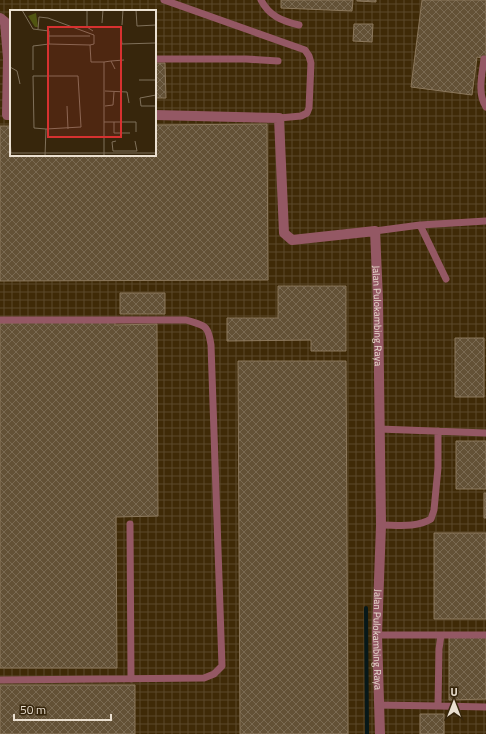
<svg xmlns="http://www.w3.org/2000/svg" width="486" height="734" font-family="'Titillium Web',sans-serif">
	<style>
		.industrial { fill: url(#industrial-grid); fill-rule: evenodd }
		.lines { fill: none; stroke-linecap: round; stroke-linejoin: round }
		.stream { stroke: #071819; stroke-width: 4 }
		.building { fill: url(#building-cross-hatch); stroke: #8c785c }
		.lane { stroke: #945864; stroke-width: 7 }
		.street { stroke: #945864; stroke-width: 10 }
		.labels { text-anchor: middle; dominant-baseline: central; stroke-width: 3; stroke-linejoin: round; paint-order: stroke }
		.street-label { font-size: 10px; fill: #eadfd0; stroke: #37260c }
		.inset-road { fill: none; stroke: #7f705a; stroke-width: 1 }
		.view { fill: #d73130; fill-opacity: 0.15; stroke: #d73130; stroke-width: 2 }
		.inset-edge { fill: none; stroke: #eadfd0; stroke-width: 2 }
	</style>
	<defs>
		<pattern id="industrial-grid" width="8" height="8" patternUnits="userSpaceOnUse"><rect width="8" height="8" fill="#3f2a07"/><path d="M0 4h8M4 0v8" fill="none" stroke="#5b482a"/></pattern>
		<pattern id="building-cross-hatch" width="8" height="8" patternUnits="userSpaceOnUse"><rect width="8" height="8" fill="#635136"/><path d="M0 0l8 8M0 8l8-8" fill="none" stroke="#7a6a52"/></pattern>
	</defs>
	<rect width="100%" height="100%" fill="#37260c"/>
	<path class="industrial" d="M0,0H486V734H0ZM11,11H155V155H11Z"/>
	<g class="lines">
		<path class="stream" d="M366,608L367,734"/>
	</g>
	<path class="building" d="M281,0H353L352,11L281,8Z
		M357,0H376V2L357,1Z
		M422,0H486V59L477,57L472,95L411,87Z
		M354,24H373L372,42L353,41Z
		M155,63H165L166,98H155Z
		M267,124L268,280L0,281V126H11V155H155V125Z
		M278,286H346V351H311V340L227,341V318H278Z
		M120,293H165V314H120Z
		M115,321V325L157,324L158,516L116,517L117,668H0V323Z
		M455,338H484V397H455Z
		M238,361H346L348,734H240Z
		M456,441H486V489H456Z
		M484,493H486V518H484Z
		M434,533H486V619H434Z
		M449,636H486V699L449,700Z
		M0,685H135V734H0Z
		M420,714H444V734H420Z"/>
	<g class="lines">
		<path class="lane" d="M164,0L305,50L309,56L311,63L309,108L307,113L301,116L279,118
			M261,0C269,16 282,21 299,25
			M155,59H246L278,61
			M484,59C482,75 477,93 486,107
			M420,225L486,221
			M375,231L420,225L446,279
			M0,320H186C205,326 208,324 211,345L222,666L214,674L204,678L0,680
			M379,429L486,433
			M130,524L131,679
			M381,525C398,525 416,528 431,519L434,510L438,468V431
			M377,635H441L439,649L438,706L486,707
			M441,635H486
			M379,705L438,706"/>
		<g class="street">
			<path d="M0,18L5,22L8,58L7,115H11"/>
			<path id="s1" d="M155,115L279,118L284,233L292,240L375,231L378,299L381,525L377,635L380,734"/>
		</g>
	</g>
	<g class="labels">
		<g class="street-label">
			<text stroke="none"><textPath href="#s1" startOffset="418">Jalan Pulokambing Raya</textPath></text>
			<text stroke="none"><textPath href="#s1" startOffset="742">Jalan Pulokambing Raya</textPath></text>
		</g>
	</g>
	<g transform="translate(10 10)">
		<rect width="146" height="146" fill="#37260c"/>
		<path d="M26,3L28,17H25L18,6Z" fill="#515511"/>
		<path class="inset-road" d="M12,0L23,19L39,21V34L80,35L81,52H94V146M77,0V17L83,21M126,0L127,16L146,15M92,13L93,0M112,15L113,0M28,19L29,7L38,8L84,25V34L80,35M39,26H80M111,26L112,34L146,33M101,51L114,50M94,52L101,51L105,59M0,57L7,61L10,74M23,60V36L39,34M129,70H146M95,81L117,82L119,93M146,85L130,88L131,96H146M57,96L58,119M95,96L103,95L104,82M94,112H104V123H120M104,112H126V122M0,129L1,143M106,131L102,132L103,141H127L125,131M0,143H146M35,146L36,119L71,117L68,66H23L24,118L36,119"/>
		<path class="view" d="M38,17H111V127H38Z"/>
		<rect width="146" height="146" class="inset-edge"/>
	</g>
	<g transform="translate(454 702)" stroke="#37260c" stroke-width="3" paint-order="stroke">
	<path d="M0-3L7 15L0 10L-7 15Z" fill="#eadfd0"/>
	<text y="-6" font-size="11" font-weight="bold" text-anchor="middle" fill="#eadfd0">U</text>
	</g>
	<path d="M14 714v6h97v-6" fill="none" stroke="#eadfd0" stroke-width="2"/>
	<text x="20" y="714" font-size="12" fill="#eadfd0" stroke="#37260c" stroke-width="3" paint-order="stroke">50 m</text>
</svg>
